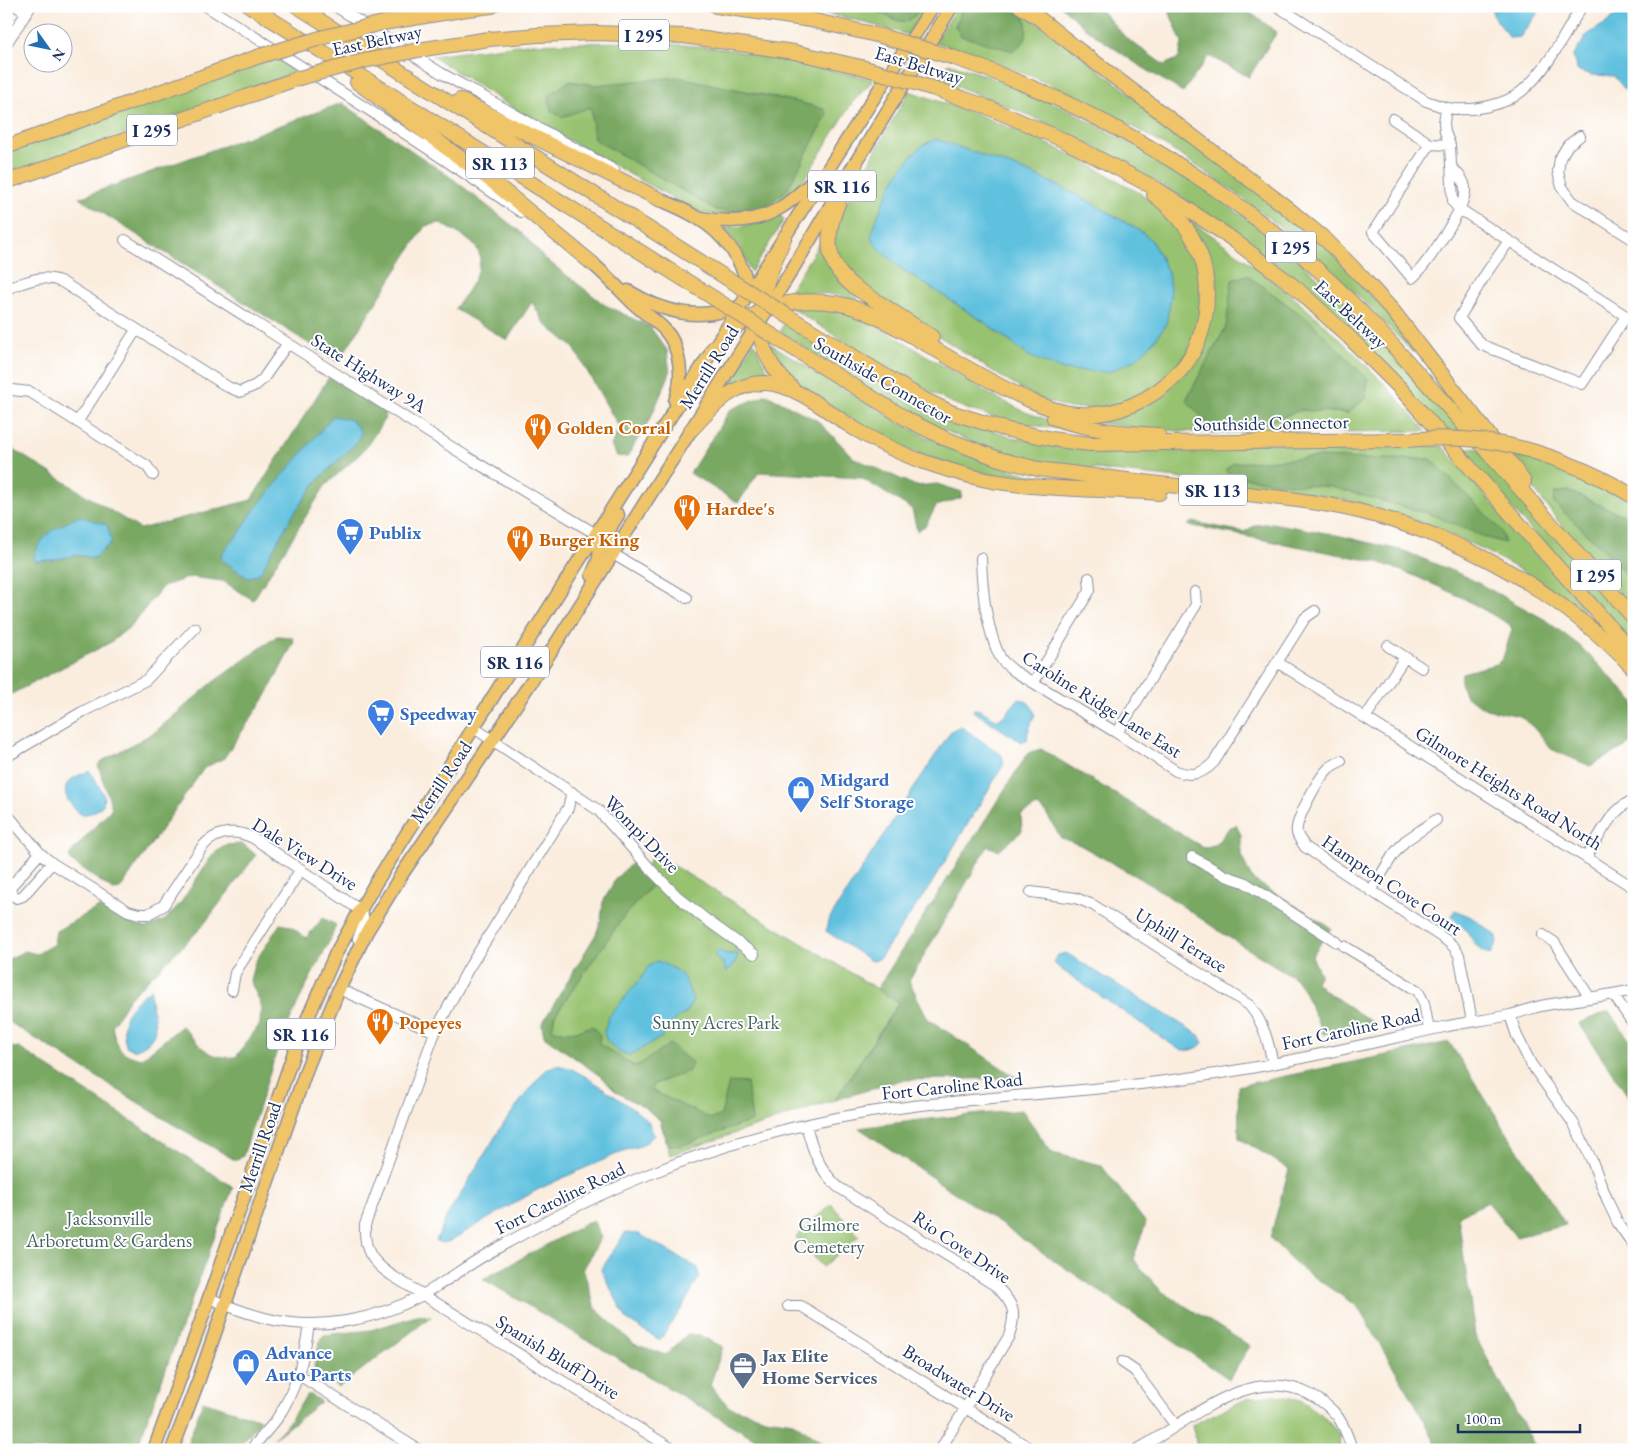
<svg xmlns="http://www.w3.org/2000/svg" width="1640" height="1456" font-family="'EB Garamond',serif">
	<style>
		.green { fill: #97c26f; stroke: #597866; fill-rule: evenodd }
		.forest { fill: #79a862; stroke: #4a6c60; fill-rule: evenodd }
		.water { fill: #61c1df; stroke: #3e789e }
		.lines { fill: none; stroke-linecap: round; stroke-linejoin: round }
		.minor-casing { stroke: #8a8e9e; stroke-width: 12 }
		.major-casing { stroke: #8a8e9e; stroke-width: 15 }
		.highway-casing { stroke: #8a8e9e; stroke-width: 16 }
		.minor { stroke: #fff; stroke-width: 10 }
		.major { stroke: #f0c469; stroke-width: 12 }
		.highway { stroke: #f0c469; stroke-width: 14 }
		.highway-bridge-casing { stroke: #8a8e9e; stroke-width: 16; stroke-linecap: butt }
		.highway-bridge { stroke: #f0c469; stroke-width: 14 }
		.labels { text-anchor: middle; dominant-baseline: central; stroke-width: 4; stroke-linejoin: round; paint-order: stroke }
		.shield { fill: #fff; stroke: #5f6d8e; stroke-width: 1 }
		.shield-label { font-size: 18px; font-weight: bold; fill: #1b2f5e }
		.street-label { font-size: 19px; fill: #1b2f5e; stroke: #fff }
		.food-label { font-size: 19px; font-weight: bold; fill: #c56008; stroke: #fff; text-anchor: start }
		.shop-label { font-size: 19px; font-weight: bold; fill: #366cbe; stroke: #fff; text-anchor: start }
		.park-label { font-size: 19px; fill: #466264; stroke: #fff }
		.service-label { font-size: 19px; font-weight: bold; fill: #4e5e75; stroke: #fff; text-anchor: start }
	</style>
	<rect width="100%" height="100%" fill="#fff"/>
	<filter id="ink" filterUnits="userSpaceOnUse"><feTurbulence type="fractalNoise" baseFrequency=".02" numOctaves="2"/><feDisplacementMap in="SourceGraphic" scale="10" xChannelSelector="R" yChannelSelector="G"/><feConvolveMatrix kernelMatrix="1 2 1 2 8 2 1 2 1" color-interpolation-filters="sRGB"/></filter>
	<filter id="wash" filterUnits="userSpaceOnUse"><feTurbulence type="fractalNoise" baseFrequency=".0096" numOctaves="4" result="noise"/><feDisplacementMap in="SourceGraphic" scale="20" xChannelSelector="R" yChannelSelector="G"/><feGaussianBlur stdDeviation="1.12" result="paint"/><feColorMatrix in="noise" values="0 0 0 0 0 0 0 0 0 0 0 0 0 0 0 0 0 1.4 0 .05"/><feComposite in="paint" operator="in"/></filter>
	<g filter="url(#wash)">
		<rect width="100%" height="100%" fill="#faedde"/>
		<path class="green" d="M785,6H867L895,20L914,16L922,6H928L909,35L848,18Z
			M958,6H964L955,26L961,36L981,40L1025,17L1004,6H1016L1321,240L1419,348L1413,353C1390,328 1366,303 1341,280C1226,173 1087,87 935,42Z
			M625,42L687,45L726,49L856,75L873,80L852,103L805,178L796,189L768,210L744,217L700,213L529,118L432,56L527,44ZM569,81L595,85L631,82L741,90L801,103L594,139L591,107Z
			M276,58L296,72L6,176V153L179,91Z
			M948,63L987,76L1066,108L1189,177L1281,244L1350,307L1462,431H1445L1221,223C1172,190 1122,160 1069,134C1027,113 982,96 938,79Z
			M909,91L976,114L1035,138L1080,159L1155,202L1174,219L1199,264L1201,316L1187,354L1157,388L1111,408H1069L1040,399L1011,383L854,281C849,275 843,268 839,261C830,246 837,224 843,209ZM936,139L1025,171L1061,187L1103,209L1143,233L1151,240L1168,272L1166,324L1155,340L1136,359L1029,356L987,324L899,267Z
			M780,215L784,220L751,272L740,248L724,227C744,228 761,222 780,215Z
			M1188,219C1252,262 1313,310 1367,366C1388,387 1407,409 1426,431L1215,433L1144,429L1095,422L1093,419L1155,399L1210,321L1192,226ZM1247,275L1311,322L1368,379L1365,398L1348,413L1301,410L1244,430L1186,400L1226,327Z
			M822,239H825L859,296L857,299C833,294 811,290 787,295Z
			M800,305L855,312L991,395L1025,412L1069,427V430L1038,426L1004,420L970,410L950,402L906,380L790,307Z
			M785,322L901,394L922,405L1017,439L1442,446L1585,609L1582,612C1515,560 1437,523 1355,502C1315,492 1273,489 1232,484C1177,478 1122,472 1066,466C1039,461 1011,457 985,447C940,431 900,408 860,382C833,366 806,349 780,331Z
			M754,342L761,359L772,376L751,377L727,386Z
			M767,342C864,399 949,467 1064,480V482L1002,477L951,465L903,448L862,426L815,395L795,383L783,371Z
			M1457,447L1480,449L1634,625V646Z
			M1508,454L1551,464L1590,479L1634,503V524L1625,516L1568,491L1606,552L1634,584V610L1564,529Z
			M654,854L899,1002L835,1100L670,1155L660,1120L644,1107L616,1092L599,1075L544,1036L542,1024Z
			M831,1204L859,1236L823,1267L796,1237Z
			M1276,1395L1301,1400L1322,1415L1339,1434L1340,1450H1198L1192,1425L1248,1398Z"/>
		<path class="forest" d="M867,6H922L914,16L906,22L895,20Z
			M964,6H1004L1025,17C1028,33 1028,42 1013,51L961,36L955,26Z
			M1061,6H1097L1126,38L1164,65L1179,58L1182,43L1169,11L1165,6H1241L1277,32L1249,77L1209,56L1183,92L1137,64L1085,28Z
			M678,77L801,103L824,109L827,115L787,190L765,206L739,213L716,210L594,139L591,107L562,117L551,111L549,96L569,81L595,85Z
			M342,103L453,179L523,234L543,257L605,305L650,327L667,350L670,373L651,417L627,457L617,456L611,446L619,427L574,348L545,324L532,302L507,340L455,309C465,293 493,262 473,244C464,236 451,229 440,223L425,226L338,362L79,198Z
			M1247,275L1311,322L1368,379L1365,398L1348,413L1301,410L1244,431L1211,427L1186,400L1226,327L1232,280Z
			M329,377L385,412V418L365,449L325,486L253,600L223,581L190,577L162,587L132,625L111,642L6,697V445L140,529L251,500ZM358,441L316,482L290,519L260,572L248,578L222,553L239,534L255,509ZM112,543L94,558L77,555L53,560L34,561Z
			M767,394L818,421L854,458L916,486L937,484L962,492L961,498L936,506L926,525L917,531L912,509L861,478L759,472L738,503L690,473L730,410Z
			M1322,457L1363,459H1431L1501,530L1505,543L1487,538L1430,514L1331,487L1279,483L1232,476L1225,470L1233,463Z
			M1568,491L1625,516L1634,524V584L1606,552L1553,502L1555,493Z
			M1192,522L1244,532L1256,525L1272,523L1336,535L1404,551L1467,577L1544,619L1580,646L1634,701V742L1590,766L1551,749L1534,728L1520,716L1486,709L1466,696L1460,683L1462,673L1497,664L1503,658L1512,629L1509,624L1461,597L1415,576L1378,562L1188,525Z
			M277,636L292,637L294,642L266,696L224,758L204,768L120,889L113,890L71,861L69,855L112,808L98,765L102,761L155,732L212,683Z
			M1041,749L1204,848L1216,844L1229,828L1236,825L1241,835V855L1252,879L1331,928L1312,956L1320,974L1316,982L1324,990L1375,1024L1323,1034L1303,989L1295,978L1222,933L1153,886L1080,845L1061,838L1044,810L1037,806L1021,815L1022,831L999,851L988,846L909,981L928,1019L1017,1078L901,1080L835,1100L899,1003L877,989L1028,753Z
			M243,844L256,855L201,928L129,998L112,1026C117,1048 118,1053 141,1059L182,1026C199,1045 208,1060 236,1057L260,1024L261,1005L250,980L255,962L280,924L290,926L306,938L323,918L336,925L330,940L304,990L279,1044L243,1156L235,1160L166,1120L6,1020V960L25,951L37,954L54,944L56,931L99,907L124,921L146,928L165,920L182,901L212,855L226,845Z
			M634,861L652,885L624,916L555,1015L552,1029C567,1034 577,1032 592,1026L600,1035L599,1044L636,1067L670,1044L692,1063L689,1071L652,1085L653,1091L711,1119L721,1115L729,1082L747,1083L752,1121L680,1146L668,1145L660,1120L644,1107L616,1092L599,1075L544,1036L542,1024L596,934L601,920L603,902L616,878Z
			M1609,1011L1634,1046V1105L1579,1023Z
			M1449,1042L1566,1225L1516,1237L1488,1202L1458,1216L1475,1336L1537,1450H1439L1415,1403L1357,1306L1300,1268L1270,1238L1289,1169L1239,1138L1238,1086Z
			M6,1047L19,1048L233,1187L136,1450H6Z
			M1022,1110L1052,1153L1101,1165L1146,1223L1133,1259L1161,1291L1250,1346L1229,1379L859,1128L920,1120Z
			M593,1220L601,1238L583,1268L595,1308L634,1344L666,1355L687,1334L699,1335L723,1347L710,1385L729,1407L766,1418L793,1422L834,1450H774L483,1279Z
			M420,1315L431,1317L339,1387L319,1373L314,1367L319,1343L324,1335L371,1330Z
			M307,1395H311L321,1402L274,1438L285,1427Z
			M203,1401L261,1420L236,1450H185Z"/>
		<path class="water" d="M1492,6H1543L1520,37L1510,38L1493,15Z
			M1628,6H1634V101L1614,76L1591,75L1577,70L1573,57L1587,35L1609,21L1622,9Z
			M936,139L1025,171L1061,187L1103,209L1143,233L1151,240L1168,272L1171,297L1166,324L1155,340L1136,359L1109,372L1063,370L1029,356L987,324L899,267L878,248L871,237C880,206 897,167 922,146C926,143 932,141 936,139Z
			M333,416L351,420L361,432L358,441L316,482L290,519L260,573L248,578L221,559L222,553L239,534L255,509Z
			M80,516L107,525L112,542L94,558L77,555L53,560L34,561C36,535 60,526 80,516Z
			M1018,699C1028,700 1032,705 1035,714L1028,732L1027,740L1025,742H1021L973,711L974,709L980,710L998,720L1006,714Z
			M960,726L1002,755L1004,764L930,886L879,959L871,961L826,931L828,921L951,731Z
			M89,771L93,775L104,796L103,805L94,812L82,815C73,809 61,795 67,784C71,778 82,774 89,771Z
			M1455,910L1471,917L1497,936V942L1491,954C1476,952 1473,938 1464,928C1460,924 1455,922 1452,916Z
			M719,950L726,954H738L734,965L726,972L722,962L714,956Z
			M1066,953L1199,1035L1203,1043C1196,1051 1186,1052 1177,1048L1059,968L1053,962L1058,955Z
			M657,961C683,972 684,974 693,1001L685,1014L675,1019L662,1037L630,1055L620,1053L607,1041L604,1033L608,1018L642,977L648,967Z
			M151,989C148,1015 170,1037 134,1050L126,1046C119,1016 129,1006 151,989Z
			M556,1065L570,1068L590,1079L636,1111L648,1121L654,1135L643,1145L626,1150L569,1175L537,1190L448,1242L442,1243L436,1241L447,1216L500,1129L524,1096L545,1070Z
			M625,1233L639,1234L698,1268L699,1277L682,1308L660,1340L627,1320L601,1270Z"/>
	</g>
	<g filter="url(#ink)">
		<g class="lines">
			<defs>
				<path id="minor" d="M16,6L27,13
					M206,6C312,73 418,140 521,212
					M335,6L441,73L614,170
					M1277,6L1426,101C1433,103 1441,107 1448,108C1470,112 1504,106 1522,91C1548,69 1564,35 1582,6
					M6,44L31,6
					M1446,108L1444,123L1445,132L1450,145L1453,202L1458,208L1626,316L1582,384L1482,345L1459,318L1487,272L1509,241
					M1393,119L1430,144
					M1580,136L1568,145L1560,158L1558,172L1562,187L1572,201L1634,240
					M1450,145L1430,144L1373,232L1412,278C1426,266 1467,206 1465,189C1465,180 1457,173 1451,167
					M125,240L472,460L596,534
					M6,289C27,282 40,273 62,282L228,387L240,392L256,385L263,379L288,343
					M12,390L30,392L147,466L153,475
					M78,421L136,330
					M613,554L687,598
					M981,558C982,590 986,628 1000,657C1003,663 1010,667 1014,671L1117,733L1176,771C1191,777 1203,774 1214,762L1305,618L1315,611
					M1388,646L1422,668
					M1277,662L1634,888
					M1034,682L1090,590L1089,578
					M1365,718L1405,657
					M474,728L598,810L654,873L678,897L704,918L754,954
					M1117,733L1196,605L1195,592
					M6,757L82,712L146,680L195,628
					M1341,761C1337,763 1331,766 1328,769C1319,778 1294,821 1297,833C1298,838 1303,843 1305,847L1446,940L1454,947L1459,955L1472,1021
					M572,792L568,808L467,971L435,1032L365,1225C364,1250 371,1261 391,1275L674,1450
					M6,813L40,853L52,863L128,911L139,914H148L163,906L202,847C217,830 236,829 255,839L360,910C367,920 362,928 358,939
					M40,853L12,885L10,890L12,895L17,898L23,896L52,863
					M1192,857L1226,876L1244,882L1337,942
					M1586,858C1598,839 1612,807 1634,800
					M1371,891L1393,855L1405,841L1436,820
					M1031,892L1076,898L1093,905L1249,1005C1264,1023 1268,1041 1273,1064
					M1543,935L1554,942L1590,998
					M1344,946L1418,991L1424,1003L1429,1030
					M339,989L435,1032
					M232,990L235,973L301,869
					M1613,994L1634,1025
					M1510,1015L1517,1036L1531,1064L1574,1124L1592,1161L1609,1204L1618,1223L1634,1246
					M806,1125C813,1151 818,1168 838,1187L996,1286C1014,1304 1017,1312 1009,1336L940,1450
					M209,1298C227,1306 246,1313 265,1318C317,1332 377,1320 424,1294C445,1282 465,1267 487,1254C538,1225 591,1197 647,1175C732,1140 822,1117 913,1106C1007,1095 1102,1091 1195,1077C1279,1065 1361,1045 1444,1027C1465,1022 1488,1020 1510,1015C1522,1012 1533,1007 1546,1005C1575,1000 1604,996 1634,990
					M788,1306H801L1033,1450
					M1122,1362L1135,1371L1176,1426
					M299,1375L419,1450
					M250,1450C259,1440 268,1430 276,1420C296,1391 304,1359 309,1324
					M1136,1450C1188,1423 1249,1363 1309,1394C1337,1409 1343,1421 1352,1449"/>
				<path id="major" d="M850,172L952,6
					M661,200C673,205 685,210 696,217C724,233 747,263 748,295
					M701,218C728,223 756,223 780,208C794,200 807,186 819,176
					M593,264C607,276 618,288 631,301C641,311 654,319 664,329C681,347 684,379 675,401
					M628,291C664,313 697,321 738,307
					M613,554C604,536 608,530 618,515
					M592,575C601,557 601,553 596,534
					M154,1450L201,1321L299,1038L336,953L375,884L566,581L794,222L933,6
					M172,1450L199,1379L307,1068L339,989L367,931L402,874L493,740L557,642L792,270L838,193"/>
				<path id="highway" d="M250,6L712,297
					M297,6L725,277
					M716,6L811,20L881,36
					M1020,6L1040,19L1080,51L1286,207L1327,241L1361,276L1393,311L1512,465L1524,482
					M383,23L467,9L492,6
					M424,49L489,39L538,35L595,33L684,36L794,52L861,67
					M952,57C1081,100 1203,170 1306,259C1364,310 1413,368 1464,425C1521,489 1577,554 1634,618
					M357,82L493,182L593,264
					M932,88L982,105L1022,122L1063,140L1157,189L1231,238L1295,287L1349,337L1400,388L1634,654
					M460,100L661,200
					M6,147L260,56
					M856,163C838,204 808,251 853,286L932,337
					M6,182L299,78
					M784,238C762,292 739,341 792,388
					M791,318L923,399L953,413L1008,430L1058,440L1090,444L1406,440
					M778,339L910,421L944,438L999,459L1038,469C1102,477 1166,485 1230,492C1273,497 1316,501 1358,511C1461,536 1561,592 1634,669
					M712,350C734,325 761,306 795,302C817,300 837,301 858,309C872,314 886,322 899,329C941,351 981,379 1025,398C1042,406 1060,413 1079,414C1116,417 1152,400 1177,374C1203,348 1211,307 1205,272C1199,240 1179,214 1154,195
					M1054,418C1088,430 1123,433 1158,435
					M691,430C712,408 732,382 765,383C796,384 829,413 855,429C875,441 895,451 916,459C941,468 966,476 992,481C1047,490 1103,489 1159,493
					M1535,452C1570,463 1603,477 1634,497"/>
			</defs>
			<use href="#minor" class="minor-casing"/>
			<use href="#major" class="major-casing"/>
			<use href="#highway" class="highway-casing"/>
			<use href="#minor" class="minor"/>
			<use href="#major" class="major"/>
			<use href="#highway" class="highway"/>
			<defs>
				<path id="highway-bridge" d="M881,36L952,57
					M260,56L324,37L383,23
					M861,67L932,88
					M299,78L364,61L424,49
					M725,277L791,318
					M712,297L778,339
					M1406,440C1450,436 1493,439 1535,452"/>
			</defs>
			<use href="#highway-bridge" class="highway-bridge-casing"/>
			<use href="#highway-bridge" class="highway-bridge"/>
		</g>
	</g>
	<defs>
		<symbol id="restaurant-pin" viewBox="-11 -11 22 30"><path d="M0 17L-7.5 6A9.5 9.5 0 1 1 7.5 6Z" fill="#e8710a" stroke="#fff"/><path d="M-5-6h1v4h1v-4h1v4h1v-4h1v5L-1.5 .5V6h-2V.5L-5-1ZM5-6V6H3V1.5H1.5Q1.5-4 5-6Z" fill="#fff"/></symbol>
		<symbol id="supermarket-pin" viewBox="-11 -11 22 30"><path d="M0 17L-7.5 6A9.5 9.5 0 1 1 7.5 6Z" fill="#3f7fe0" stroke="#fff"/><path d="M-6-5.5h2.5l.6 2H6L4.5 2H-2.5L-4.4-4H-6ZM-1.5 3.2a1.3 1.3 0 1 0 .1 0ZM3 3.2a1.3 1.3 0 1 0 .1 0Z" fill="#fff"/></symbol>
		<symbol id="shop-pin" viewBox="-11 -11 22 30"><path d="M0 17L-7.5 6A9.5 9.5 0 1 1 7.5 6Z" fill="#3f7fe0" stroke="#fff"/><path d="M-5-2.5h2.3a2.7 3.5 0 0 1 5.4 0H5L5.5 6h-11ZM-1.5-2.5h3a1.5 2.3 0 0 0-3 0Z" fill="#fff"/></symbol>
		<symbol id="office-pin" viewBox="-11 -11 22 30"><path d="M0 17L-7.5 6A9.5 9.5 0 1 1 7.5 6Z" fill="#5c6f8a" stroke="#fff"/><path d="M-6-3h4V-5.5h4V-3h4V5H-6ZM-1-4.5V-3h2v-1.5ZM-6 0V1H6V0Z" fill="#fff"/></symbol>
	</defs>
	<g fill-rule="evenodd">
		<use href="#restaurant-pin" x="522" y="411" width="32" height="43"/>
		<use href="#restaurant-pin" x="671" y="492" width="32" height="43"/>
		<use href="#supermarket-pin" x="334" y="516" width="32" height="43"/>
		<use href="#restaurant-pin" x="504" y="523" width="32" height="43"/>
		<use href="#supermarket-pin" x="365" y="697" width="32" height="43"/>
		<use href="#shop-pin" x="785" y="774" width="32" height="43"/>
		<use href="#restaurant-pin" x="364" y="1006" width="32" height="43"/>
		<use href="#shop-pin" x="230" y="1347" width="32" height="43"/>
		<use href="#office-pin" x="727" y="1350" width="32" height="43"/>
	</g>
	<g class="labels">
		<g class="shield">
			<rect x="619" y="19.5" width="50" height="31" rx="4"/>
			<rect x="127" y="114.5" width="50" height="31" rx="4"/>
			<rect x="466" y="147.5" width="68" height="31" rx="4"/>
			<rect x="808" y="170.5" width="68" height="31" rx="4"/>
			<rect x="1266" y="231.5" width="50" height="31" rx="4"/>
			<rect x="1179" y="474.5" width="68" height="31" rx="4"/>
			<rect x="1571" y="559.5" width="50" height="31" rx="4"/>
			<rect x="481" y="646.5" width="68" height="31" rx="4"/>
			<rect x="267" y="1018.5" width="68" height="31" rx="4"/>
		</g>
		<g class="shield-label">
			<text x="644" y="35">I 295</text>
			<text x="152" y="130">I 295</text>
			<text x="500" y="163">SR 113</text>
			<text x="842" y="186">SR 116</text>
			<text x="1291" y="247">I 295</text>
			<text x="1213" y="490">SR 113</text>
			<text x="1596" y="575">I 295</text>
			<text x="515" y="662">SR 116</text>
			<text x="301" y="1034">SR 116</text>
		</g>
		<g class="street-label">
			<text transform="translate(377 40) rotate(-12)">East Beltway</text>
			<text transform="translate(919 65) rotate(17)">East Beltway</text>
			<text transform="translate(1351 314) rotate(43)">East Beltway</text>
			<text transform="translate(709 367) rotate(-58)">Merrill Road</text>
			<text transform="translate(369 373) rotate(32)">State Highway 9A</text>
			<text transform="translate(883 380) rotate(30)">Southside Connector</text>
			<text transform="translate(1271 423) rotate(-1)">Southside Connector</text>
			<text transform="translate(1102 704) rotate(32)">Caroline Ridge Lane East</text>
			<text transform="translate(441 782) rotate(-56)">Merrill Road</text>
			<text transform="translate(1509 788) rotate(32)">Gilmore Heights Road North</text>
			<text transform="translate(642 834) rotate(46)">Wompi Drive</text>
			<text transform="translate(305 854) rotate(32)">Dale View Drive</text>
			<text transform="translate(1392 885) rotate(34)">Hampton Cove Court</text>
			<text transform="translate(1181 940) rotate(32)">Uphill Terrace</text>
			<text transform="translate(1351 1029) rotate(-12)">Fort Caroline Road</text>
			<text transform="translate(952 1086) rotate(-6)">Fort Caroline Road</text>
			<text transform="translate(260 1147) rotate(-71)">Merrill Road</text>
			<text transform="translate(560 1198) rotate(-26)">Fort Caroline Road</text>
			<text transform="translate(962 1247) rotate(34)">Rio Cove Drive</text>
			<text transform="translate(558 1357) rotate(32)">Spanish Bluff Drive</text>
			<text transform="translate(959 1383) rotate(32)">Broadwater Drive</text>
		</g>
		<g class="food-label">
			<text x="557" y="427">Golden Corral</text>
			<text x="706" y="508">Hardee's</text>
			<text x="539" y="539">Burger King</text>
			<text x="399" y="1022">Popeyes</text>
		</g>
		<g class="shop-label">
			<text x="369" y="532">Publix</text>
			<text x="400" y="713">Speedway</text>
			<text x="820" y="779">Midgard<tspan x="820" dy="22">Self Storage</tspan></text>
			<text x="265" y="1352">Advance<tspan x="265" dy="22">Auto Parts</tspan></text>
		</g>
		<g class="park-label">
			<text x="716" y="1022">Sunny Acres Park</text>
			<text x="109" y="1218">Jacksonville<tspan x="109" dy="22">Arboretum &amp; Gardens</tspan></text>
			<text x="829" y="1224">Gilmore<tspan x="829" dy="22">Cemetery</tspan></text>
		</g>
		<g class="service-label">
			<text x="762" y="1355">Jax Elite<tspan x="762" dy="22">Home Services</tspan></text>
		</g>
	</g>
	<rect width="1640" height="1456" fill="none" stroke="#fff" stroke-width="25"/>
	<g transform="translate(48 48) rotate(123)"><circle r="24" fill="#ffffff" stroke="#a4acbf"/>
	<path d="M0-4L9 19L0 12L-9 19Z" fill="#1f6fb2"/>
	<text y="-8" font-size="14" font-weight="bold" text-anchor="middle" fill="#1b2f5e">N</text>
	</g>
	<path d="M1458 1424v8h122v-8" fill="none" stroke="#1b2f5e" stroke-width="2.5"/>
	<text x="1465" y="1424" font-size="15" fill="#1b2f5e" stroke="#ffffff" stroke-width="4" paint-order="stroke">100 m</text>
</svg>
